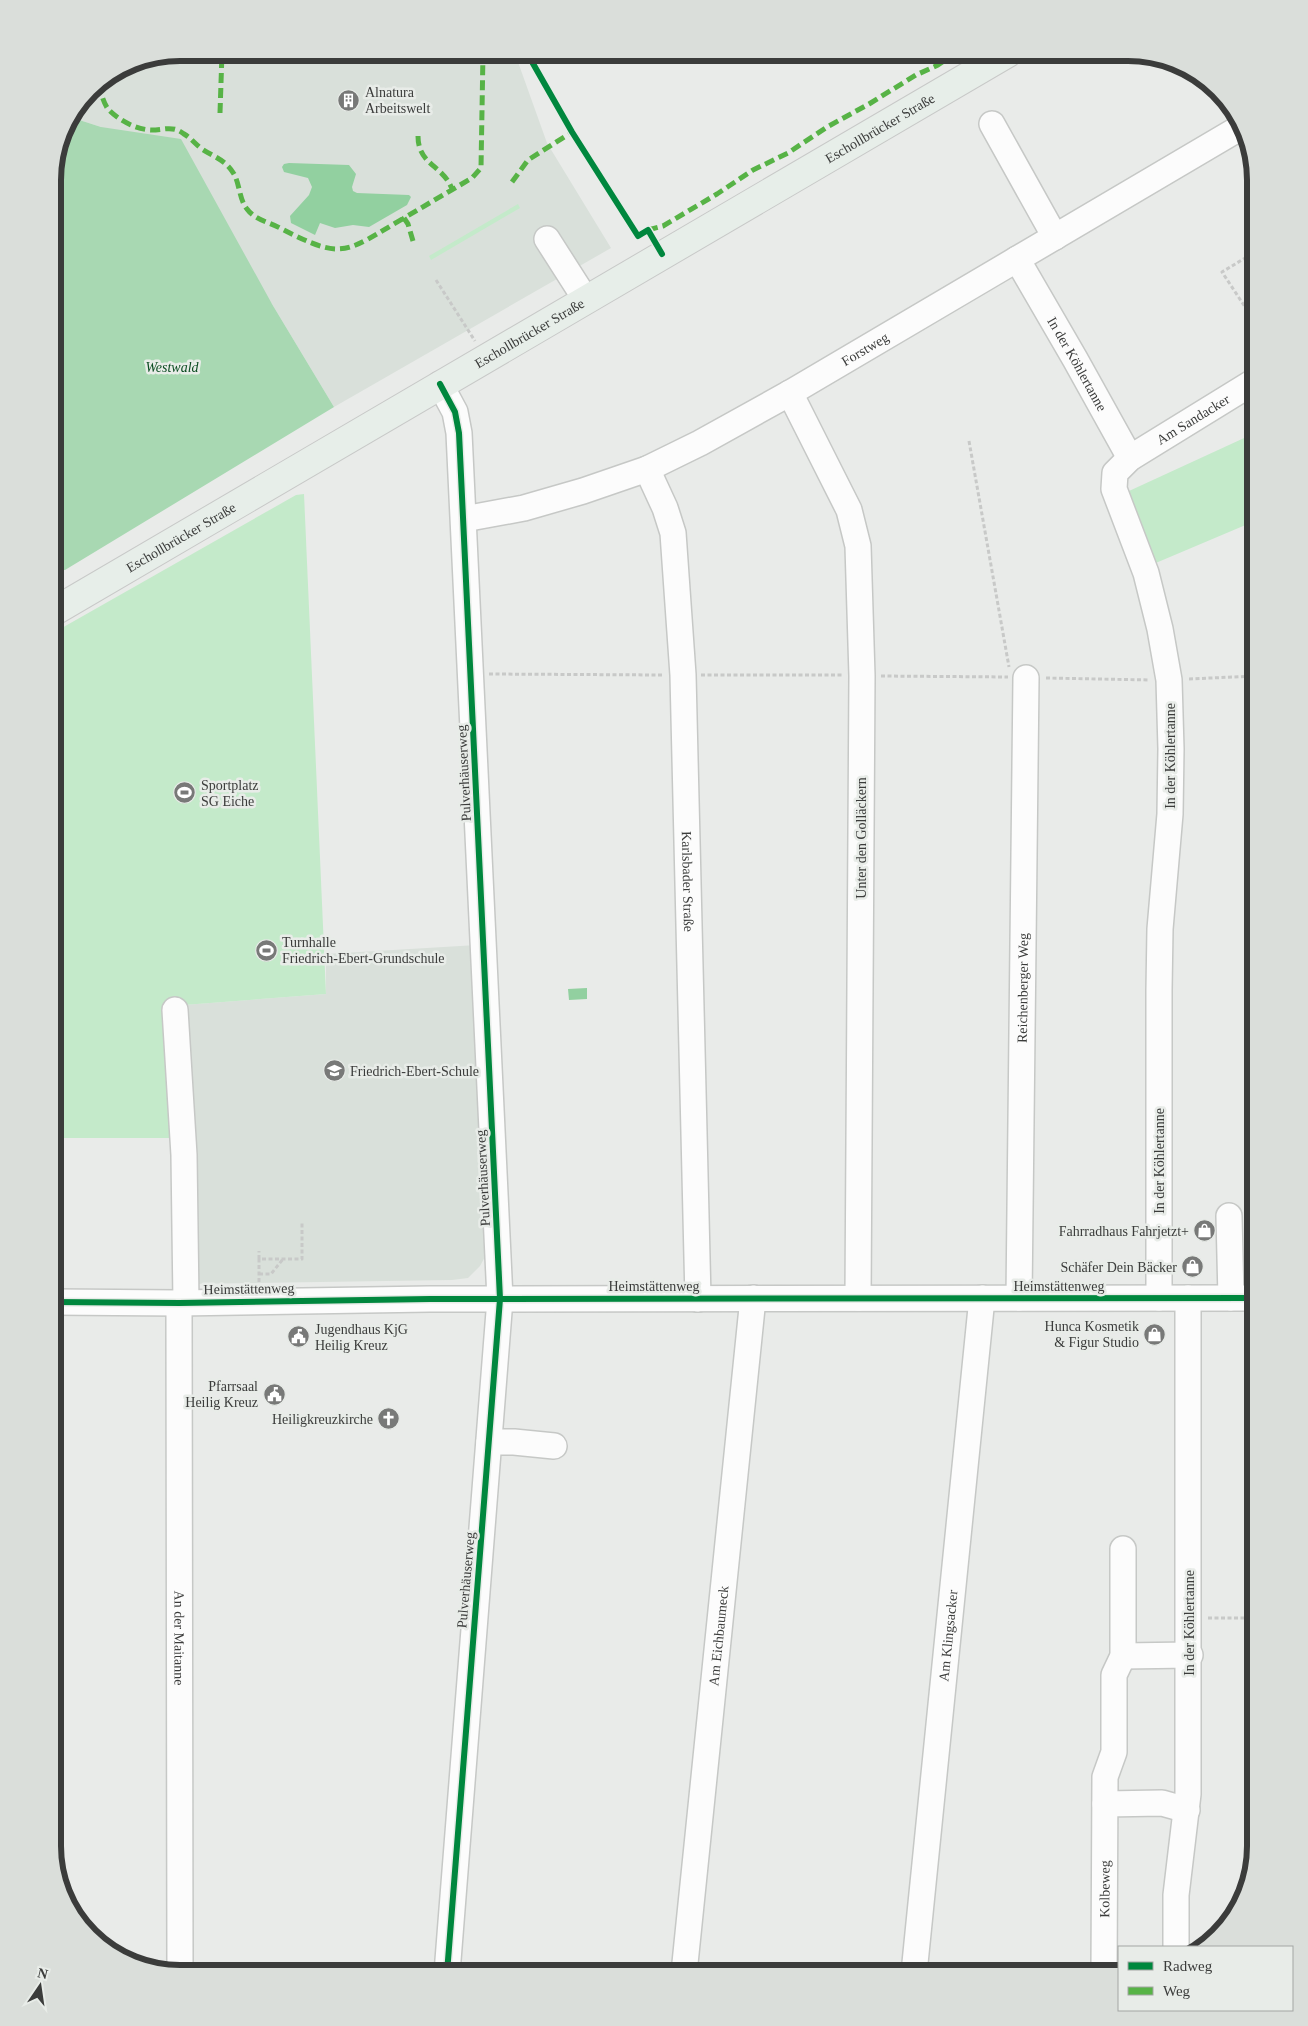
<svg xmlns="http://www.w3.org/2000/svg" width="1308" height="2026" font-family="Georgia,serif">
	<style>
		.built { fill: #d9e0da }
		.green { fill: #c4eaca }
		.forest { fill: #a8d8b2 }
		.water { fill: #92d0a0 }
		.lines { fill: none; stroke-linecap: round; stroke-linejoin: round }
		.minor-casing { stroke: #c6c8c6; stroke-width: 28 }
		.major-casing { stroke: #c8c9c8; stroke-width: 30 }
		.path { stroke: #c8c9c8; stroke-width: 3; stroke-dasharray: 4 2.5; stroke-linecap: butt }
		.minor { stroke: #fcfcfc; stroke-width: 25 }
		.major { stroke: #e7eee9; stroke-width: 28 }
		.quiet { stroke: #57b346; stroke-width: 5; stroke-dasharray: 10 5; stroke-linecap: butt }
		.cycleway-casing { stroke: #e8ece8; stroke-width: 9 }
		.cycleway { stroke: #00873e; stroke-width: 6 }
		.labels { text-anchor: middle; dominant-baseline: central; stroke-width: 5; stroke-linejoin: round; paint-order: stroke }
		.poi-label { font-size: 14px; fill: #3b3c3b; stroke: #e8ece8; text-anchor: start }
		.street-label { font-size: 14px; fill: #3b3c3b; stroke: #e8ece8 }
		.park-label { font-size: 14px; font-style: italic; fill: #0c4d22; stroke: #e8ece8 }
		.rim { fill: none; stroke: #3b3c3b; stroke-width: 6 }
	</style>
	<rect width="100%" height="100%" fill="#e9ebe9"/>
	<path class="built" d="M180,53H513L518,62L547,143L611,248L334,407L272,304L101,127L70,117L90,90L131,62Z
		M477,945L487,1253L480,1266L468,1278L452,1280L190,1284L184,1005L326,994V954Z"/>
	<path class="green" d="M518,204L520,208L431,260L429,256Z
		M1255,433V521L1151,565L1133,514L1129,491Z
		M304,494L326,994L184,1005L188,1138H53V633L296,495Z"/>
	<path class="forest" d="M70,117L101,127L181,139L272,304L334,407L65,570H53V172L66,124Z"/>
	<path class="water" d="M289,163L349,165L356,174L352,187L353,191L357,193L409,195L411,197L407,205L369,227L353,225L335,228L320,223L315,235L291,223L290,216L309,195L312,187L308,178L284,172L282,167L284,164Z
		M587,988V999L569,1000L568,989Z"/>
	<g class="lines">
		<defs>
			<g id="minor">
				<path d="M992,124L1055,237"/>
				<path d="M547,239L586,300"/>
				<path id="s1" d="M1017,259L1075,359L1130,458"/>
				<path d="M440,384L455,412L459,433L500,1299L447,1973"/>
				<path d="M790,393L849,510L858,546L862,676L858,1298"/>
				<path id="s2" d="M647,469L665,508L673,533L683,675L698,1299"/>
				<path id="s3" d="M464,519L524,508L583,491L647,469L700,443L790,393L1243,126"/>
				<path d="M175,1010L184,1155L186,1302"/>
				<path d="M1229,1216L1231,1298"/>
				<path id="s4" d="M1019,1298L1026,678"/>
				<path id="s5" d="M1159,1298V990L1160,929L1170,814L1171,749L1169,680L1160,629L1146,573L1114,489L1115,473L1130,458L1255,381"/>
				<path d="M53,1302L179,1303L430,1299L1255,1298"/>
				<path id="s6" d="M179,1303L180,1973"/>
				<path d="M489,1442H514L554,1446"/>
				<path d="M1123,1656L1190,1655"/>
				<path d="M1105,1804L1162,1803L1187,1810"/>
				<path d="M1176,1947V1895L1188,1794V1298"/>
				<path id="s7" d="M684,1973L753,1298"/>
				<path id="s8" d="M914,1973L982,1298"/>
				<path id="s9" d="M1104,1973L1105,1777L1114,1752V1675L1123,1656V1549"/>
			</g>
			<g id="major">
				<path id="s10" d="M53,612L1008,53"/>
			</g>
		</defs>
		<use href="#minor" class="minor-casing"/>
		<use href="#major" class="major-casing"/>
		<path class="path" d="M436,280L475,341
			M1255,322L1222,272L1255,252
			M969,441L1009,667
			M489,674L663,675
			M701,675H843
			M881,676L1008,677
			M1046,678L1150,680
			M1189,679L1255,676
			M259,1259V1251
			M259,1274H271L283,1259
			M259,1282V1259H302V1223
			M1208,1618H1255"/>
		<use href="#minor" class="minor"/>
		<use href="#major" class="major"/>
		<path class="quiet" d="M98,84C101,92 103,102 108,109C118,120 137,130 152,130C164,130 173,125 184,134C191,138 195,144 202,149C214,157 226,160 234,174C240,185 239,199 247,209C255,220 269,222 280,228C344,261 344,253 404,218
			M220,113L222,53
			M418,136C418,165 443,165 452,189
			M512,182L528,160L572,132
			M648,230L663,226L717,194L753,170L788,153L827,127L869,104L916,75L938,65L956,53
			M413,241L408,224L404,218L472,178L481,168L483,53"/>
		<defs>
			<path id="cycleway" d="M527,53L572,132L638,236L648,230L662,254
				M440,384L455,412L459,433L500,1299L447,1973
				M53,1302L179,1303L430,1299L1255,1298"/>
		</defs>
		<use href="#cycleway" class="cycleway-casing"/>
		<use href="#cycleway" class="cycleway"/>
	</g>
	<defs>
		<symbol id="building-disc" viewBox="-11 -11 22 22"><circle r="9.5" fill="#787978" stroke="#e8ece8"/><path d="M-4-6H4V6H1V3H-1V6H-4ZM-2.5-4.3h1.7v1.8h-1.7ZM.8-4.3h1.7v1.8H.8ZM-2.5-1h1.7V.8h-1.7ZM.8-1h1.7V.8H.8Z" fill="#fff"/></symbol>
		<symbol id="stadium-disc" viewBox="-11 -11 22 22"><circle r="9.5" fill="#787978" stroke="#e8ece8"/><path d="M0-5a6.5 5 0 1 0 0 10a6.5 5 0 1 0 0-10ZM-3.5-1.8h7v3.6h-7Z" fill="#fff"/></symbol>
		<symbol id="school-disc" viewBox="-11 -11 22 22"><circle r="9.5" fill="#787978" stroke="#e8ece8"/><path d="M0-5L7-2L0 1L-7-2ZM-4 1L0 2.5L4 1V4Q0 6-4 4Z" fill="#fff"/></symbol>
		<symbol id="shop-disc" viewBox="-11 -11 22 22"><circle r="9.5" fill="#787978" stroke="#e8ece8"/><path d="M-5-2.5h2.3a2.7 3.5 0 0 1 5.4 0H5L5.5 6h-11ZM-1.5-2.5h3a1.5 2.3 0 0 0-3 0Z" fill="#fff"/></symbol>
		<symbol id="civic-disc" viewBox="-11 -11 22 22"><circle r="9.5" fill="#787978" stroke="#e8ece8"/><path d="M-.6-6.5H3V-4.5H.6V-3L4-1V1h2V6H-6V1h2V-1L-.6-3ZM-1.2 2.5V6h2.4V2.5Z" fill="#fff"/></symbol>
		<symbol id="church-disc" viewBox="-11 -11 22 22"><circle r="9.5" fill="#787978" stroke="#e8ece8"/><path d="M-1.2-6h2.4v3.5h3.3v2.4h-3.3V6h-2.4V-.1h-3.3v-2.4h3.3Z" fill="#fff"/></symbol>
	</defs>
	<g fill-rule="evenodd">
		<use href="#building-disc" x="336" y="88" width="25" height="25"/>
		<use href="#stadium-disc" x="172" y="780" width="25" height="25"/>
		<use href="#stadium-disc" x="254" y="938" width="25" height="25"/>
		<use href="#school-disc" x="322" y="1058" width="25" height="25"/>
		<use href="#shop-disc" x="1192" y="1218" width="25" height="25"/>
		<use href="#shop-disc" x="1180" y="1254" width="25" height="25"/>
		<use href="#shop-disc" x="1142" y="1322" width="25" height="25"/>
		<use href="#civic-disc" x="286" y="1324" width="25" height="25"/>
		<use href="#civic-disc" x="262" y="1382" width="25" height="25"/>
		<use href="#church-disc" x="376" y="1406" width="25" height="25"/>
	</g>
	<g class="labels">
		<g class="poi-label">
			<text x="365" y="92">Alnatura<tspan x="365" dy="16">Arbeitswelt</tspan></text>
			<text x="201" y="785">Sportplatz<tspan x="201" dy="16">SG Eiche</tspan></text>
			<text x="282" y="942">Turnhalle<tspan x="282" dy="16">Friedrich-Ebert-Grundschule</tspan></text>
			<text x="350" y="1071">Friedrich-Ebert-Schule</text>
			<text x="1189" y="1231" text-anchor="end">Fahrradhaus Fahrjetzt+</text>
			<text x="1177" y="1267" text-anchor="end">Schäfer Dein Bäcker</text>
			<text x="1139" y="1326" text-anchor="end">Hunca Kosmetik<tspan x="1139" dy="16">&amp; Figur Studio</tspan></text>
			<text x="315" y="1329">Jugendhaus KjG<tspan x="315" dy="16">Heilig Kreuz</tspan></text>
			<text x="258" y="1386" text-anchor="end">Pfarrsaal<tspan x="258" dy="16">Heilig Kreuz</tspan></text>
			<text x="373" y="1419" text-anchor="end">Heiligkreuzkirche</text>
		</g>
		<g class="street-label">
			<text stroke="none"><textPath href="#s10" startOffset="958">Eschollbrücker Straße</textPath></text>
			<text stroke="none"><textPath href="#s10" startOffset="552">Eschollbrücker Straße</textPath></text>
			<text stroke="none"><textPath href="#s3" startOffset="439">Forstweg</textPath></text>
			<text stroke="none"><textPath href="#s1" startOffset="121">In der Köhlertanne</textPath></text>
			<text stroke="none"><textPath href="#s5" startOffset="929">Am Sandacker</textPath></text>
			<text stroke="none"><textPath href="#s10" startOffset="148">Eschollbrücker Straße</textPath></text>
			<text transform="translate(1170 756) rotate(-90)">In der Köhlertanne</text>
			<text transform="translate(464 773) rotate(-93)">Pulverhäuserweg</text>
			<text transform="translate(861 838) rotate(-90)">Unter den Golläckern</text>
			<text stroke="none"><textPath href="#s2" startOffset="418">Karlsbader Straße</textPath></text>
			<text stroke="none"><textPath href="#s4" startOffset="310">Reichenberger Weg</textPath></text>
			<text transform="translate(1159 1161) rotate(-90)">In der Köhlertanne</text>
			<text transform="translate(483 1178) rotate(-93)">Pulverhäuserweg</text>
			<text x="654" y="1286">Heimstättenweg</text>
			<text x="1059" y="1286">Heimstättenweg</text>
			<text transform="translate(249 1289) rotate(-1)">Heimstättenweg</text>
			<text transform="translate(466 1580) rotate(-85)">Pulverhäuserweg</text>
			<text transform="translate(1189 1623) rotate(-90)">In der Köhlertanne</text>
			<text stroke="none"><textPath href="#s7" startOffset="339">Am Eichbaumeck</textPath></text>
			<text stroke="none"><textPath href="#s8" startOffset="339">Am Klingsacker</textPath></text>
			<text stroke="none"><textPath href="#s6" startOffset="335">An der Maitanne</textPath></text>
			<text stroke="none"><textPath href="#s9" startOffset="84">Kolbeweg</textPath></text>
		</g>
		<g class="park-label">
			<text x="172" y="367">Westwald</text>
		</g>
	</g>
	<path d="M0 0H1308V2026H0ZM180 61H1128A119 119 0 0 1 1247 180V1846A119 119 0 0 1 1128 1965H180A119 119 0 0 1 61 1846V180A119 119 0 0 1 180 61Z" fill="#dadeda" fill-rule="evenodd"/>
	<path class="rim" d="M180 61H1128A119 119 0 0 1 1247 180V1846A119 119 0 0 1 1128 1965H180A119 119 0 0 1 61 1846V180A119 119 0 0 1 180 61Z"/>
	<rect x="1118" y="1946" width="175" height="65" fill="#e8ece8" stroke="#a3a6a3"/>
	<rect x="1128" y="1962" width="25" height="8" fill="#00873e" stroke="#a3a6a3"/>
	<text x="1163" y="1971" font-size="15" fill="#3b3c3b">Radweg</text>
	<rect x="1128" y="1987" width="25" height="8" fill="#57b346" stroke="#a3a6a3"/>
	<text x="1163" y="1996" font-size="15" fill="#3b3c3b">Weg</text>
	<g transform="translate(40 1986) rotate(13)" stroke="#e8ece8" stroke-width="4" paint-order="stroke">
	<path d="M0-4L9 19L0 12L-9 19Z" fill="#3b3c3b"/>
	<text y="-8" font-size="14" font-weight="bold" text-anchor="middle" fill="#3b3c3b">N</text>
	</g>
</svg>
